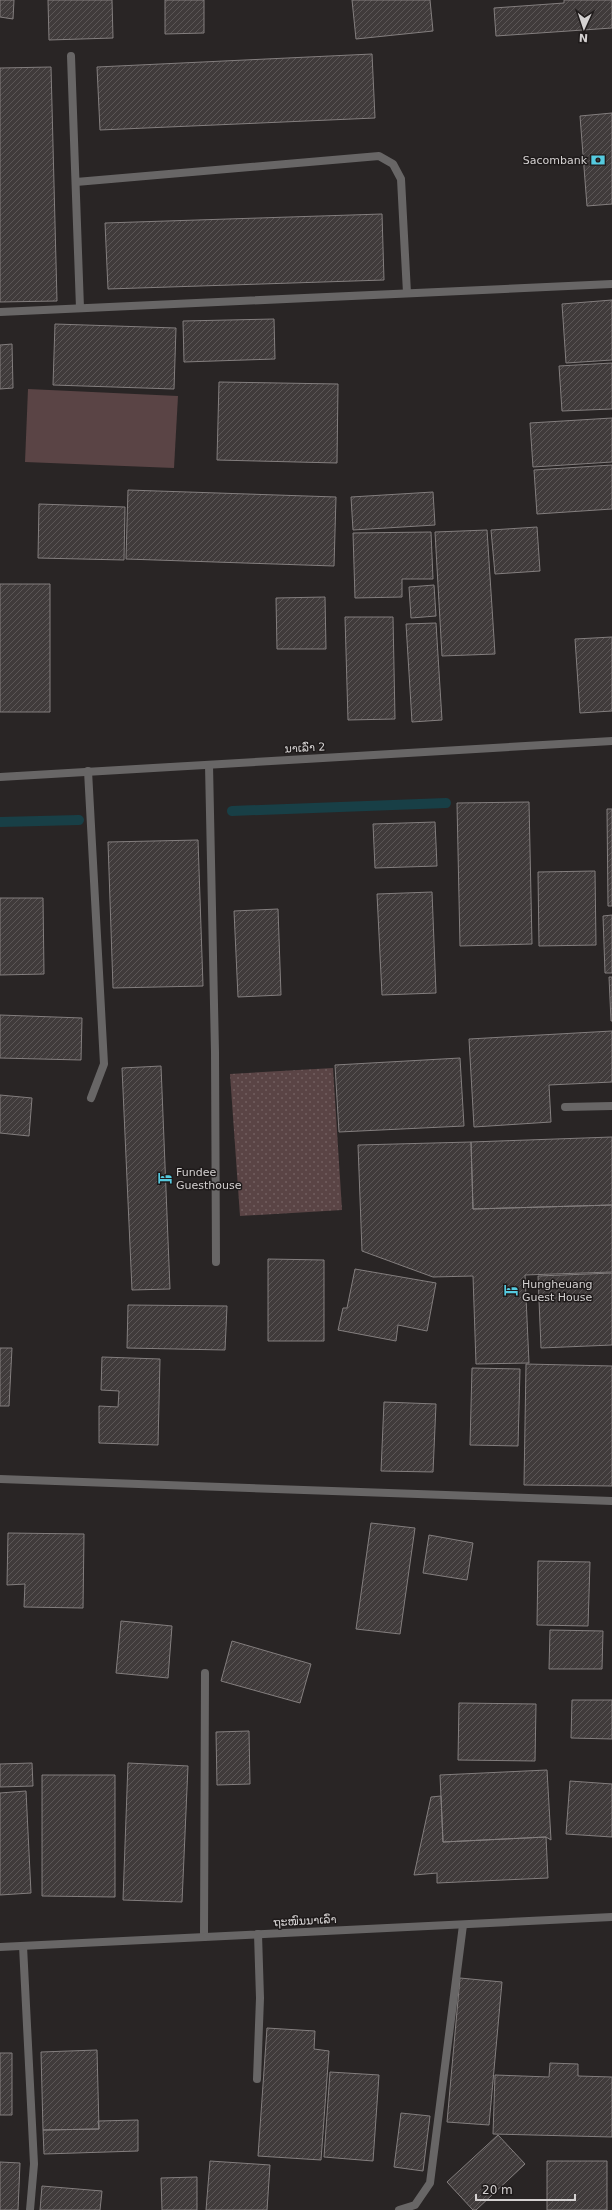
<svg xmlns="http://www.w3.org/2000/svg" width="612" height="2210" font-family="'DejaVu Sans','Noto Sans Lao',sans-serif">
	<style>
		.grass { fill: url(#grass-dots) }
		.pitch { fill: #5a4445 }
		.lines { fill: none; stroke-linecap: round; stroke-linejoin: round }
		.stream { stroke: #183f46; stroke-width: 10 }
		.building { fill: url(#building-hatch); stroke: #837e7e }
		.lane { stroke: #686666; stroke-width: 8 }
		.street { stroke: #686666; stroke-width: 8 }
		.labels { text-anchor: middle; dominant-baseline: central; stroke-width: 3; stroke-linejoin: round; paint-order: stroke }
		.poi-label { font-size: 11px; fill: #d4d1d1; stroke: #1f1b1b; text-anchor: start }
		.street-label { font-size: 11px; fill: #d4d1d1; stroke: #1f1b1b }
	</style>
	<defs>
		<pattern id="grass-dots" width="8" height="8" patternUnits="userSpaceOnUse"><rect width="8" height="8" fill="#5a4445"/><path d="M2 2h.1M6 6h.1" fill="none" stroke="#715e5f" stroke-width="1.8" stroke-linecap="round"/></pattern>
		<pattern id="building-hatch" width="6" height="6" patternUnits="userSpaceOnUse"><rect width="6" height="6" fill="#403b3b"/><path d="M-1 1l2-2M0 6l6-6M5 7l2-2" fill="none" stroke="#5b5656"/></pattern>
	</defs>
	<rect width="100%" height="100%" fill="#292525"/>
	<path class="grass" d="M333,1068L342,1210L240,1216L230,1074Z"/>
	<path class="pitch" d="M28,389L178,396L174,468L25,462Z"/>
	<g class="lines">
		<path class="stream" d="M232,811L446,803
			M0,822L79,820"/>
	</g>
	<path class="building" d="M0,0H14L13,19L0,17Z
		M48,0H112L113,38L49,40Z
		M165,0H204V33L165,34Z
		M352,0H430L433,31L356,39Z
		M564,0H612V28L496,36L494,8L564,3Z
		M372,54L375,118L100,130L97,67Z
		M51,67L57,301L0,302V68Z
		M612,113V204L587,206L580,116Z
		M382,214L384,280L108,289L105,223Z
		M612,300V360L566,363L562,304Z
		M274,319L275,359L184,362L183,321Z
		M55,324L176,328L174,389L53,385Z
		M12,344L13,388L0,389V345Z
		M612,363V409L562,411L559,366Z
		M219,382L338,384L337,463L217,460Z
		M612,418V462L533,467L530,423Z
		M612,465V509L537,514L534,470Z
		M128,490L336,497L334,566L126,559Z
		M433,492L435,525L353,530L351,497Z
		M39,504L125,507L124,560L38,558Z
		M537,527L540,571L495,574L491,530Z
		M487,530L495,654L442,656L435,532Z
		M431,532L433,579H402V597L355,598L353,533Z
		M0,584H50V712H0Z
		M434,585L436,616L411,618L409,587Z
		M325,597L326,649H277L276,598Z
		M345,617H393L395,719L348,720Z
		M436,623L442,720L412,722L406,624Z
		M612,637V711L580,713L575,639Z
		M529,802L532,944L460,946L457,803Z
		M607,809H612V906H608Z
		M435,822L437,866L375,868L373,824Z
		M198,840L203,986L113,988L108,842Z
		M595,871L596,945L539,946L538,872Z
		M432,892L436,993L382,995L377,894Z
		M0,898H43L44,974L0,975Z
		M278,909L281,995L238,997L234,911Z
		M612,915V973H605L603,916Z
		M609,977H612V1021H611Z
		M0,1015L82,1018L81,1060L0,1058Z
		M612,1031V1082L549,1085L551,1122L474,1127L469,1039Z
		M460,1058L464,1126L339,1132L335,1065Z
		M161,1066L170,1289L132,1290L122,1068Z
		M0,1095L32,1098L29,1136L0,1133Z
		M612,1137V1205L473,1209L471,1142Z
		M471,1142L473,1209L612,1205V1272L525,1275L529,1363L476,1364L473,1276L433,1277L362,1251L358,1145Z
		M268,1259L324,1260V1341H268Z
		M355,1269L436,1283L427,1331L398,1325L396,1341L338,1330L343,1308H347Z
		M612,1273V1345L541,1348L538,1276Z
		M128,1305L227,1306L225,1350L127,1348Z
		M0,1348H12L9,1406H0Z
		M102,1357L160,1359L158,1445L99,1443V1406L118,1407L119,1391L101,1390Z
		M526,1364L612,1366V1486L524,1485Z
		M472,1368L520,1369L518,1446L470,1445Z
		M384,1402L436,1404L433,1472L381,1471Z
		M371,1523L415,1528L400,1634L356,1629Z
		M8,1533L84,1534L83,1608L24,1607L25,1584L7,1585Z
		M429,1535L473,1543L467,1580L423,1573Z
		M538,1561L590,1562L588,1626L537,1625Z
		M121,1621L172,1626L168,1678L116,1673Z
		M550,1630L603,1631L602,1669H549Z
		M232,1641L311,1664L300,1703L221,1681Z
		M572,1700H612V1739L571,1738Z
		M459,1703L536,1704L535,1761L458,1760Z
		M249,1731L250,1784L217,1785L216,1732Z
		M32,1763L33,1786L0,1787V1764Z
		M128,1763L188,1766L182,1902L123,1900Z
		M547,1770L551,1840L546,1837L443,1842L440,1775Z
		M42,1775H115V1897L42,1896Z
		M570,1781L612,1784V1837L566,1834Z
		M26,1791L31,1893L0,1895V1793Z
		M441,1796L443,1842L546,1837L548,1878L437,1883V1873L414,1875L431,1797Z
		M460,1978L502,1982L489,2125L447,2122Z
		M267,2028L315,2031L314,2049L329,2051L321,2160L258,2156Z
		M97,2050L99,2129L43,2130L41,2052Z
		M0,2053H12V2115H0Z
		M550,2063L578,2064V2076L612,2077V2137L493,2134L495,2075L549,2077Z
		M330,2072L379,2075L373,2161L324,2157Z
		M401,2113L430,2116L423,2171L394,2167Z
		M138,2120V2151L44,2154L43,2130L99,2129L98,2121Z
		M498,2135L525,2164L476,2210H473L447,2182Z
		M210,2161L270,2165L267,2210H206Z
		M547,2161H607V2210H547Z
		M0,2162L20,2163L18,2210H0Z
		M197,2177V2210H162L161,2178Z
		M42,2186L102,2191L100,2210H40Z"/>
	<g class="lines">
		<path class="lane" d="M71,56L80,308
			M76,182L379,156L393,164L401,179L407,293
			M209,765L215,1052L216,1262
			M88,771L104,1064L91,1098
			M565,1107L612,1106
			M0,1479L612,1501
			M204,1937L205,1673
			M23,1946L34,2164L30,2210
			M257,2079L260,1998L258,1934
			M399,2210L415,2205L430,2183L463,1925"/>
		<path class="street" d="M0,312L612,284
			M0,777L612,741
			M0,1947L612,1917"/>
	</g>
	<defs>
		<symbol id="bank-bare" viewBox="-9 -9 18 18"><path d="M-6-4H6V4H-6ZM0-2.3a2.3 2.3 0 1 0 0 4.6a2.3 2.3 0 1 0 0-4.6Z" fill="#55cadf" stroke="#1f1b1b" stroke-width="2.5" paint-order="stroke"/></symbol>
		<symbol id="hotel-bare" viewBox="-9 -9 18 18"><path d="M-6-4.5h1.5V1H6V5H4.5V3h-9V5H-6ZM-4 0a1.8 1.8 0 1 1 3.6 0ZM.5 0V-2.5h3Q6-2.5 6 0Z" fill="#55cadf" stroke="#1f1b1b" stroke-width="2.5" paint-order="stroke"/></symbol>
	</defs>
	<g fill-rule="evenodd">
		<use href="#bank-bare" x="588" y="150" width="20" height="20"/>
		<use href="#hotel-bare" x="155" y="1168" width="20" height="20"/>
		<use href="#hotel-bare" x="501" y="1280" width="20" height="20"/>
	</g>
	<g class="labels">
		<g class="poi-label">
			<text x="587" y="160" text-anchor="end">Sacombank</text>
			<text x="176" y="1172">Fundee<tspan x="176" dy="13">Guesthouse</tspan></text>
			<text x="522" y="1284">Hungheuang<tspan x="522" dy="13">Guest House</tspan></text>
		</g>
		<g class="street-label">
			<text transform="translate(305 748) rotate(-3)">ນາເລົ່າ 2</text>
			<text transform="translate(305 1921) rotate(-3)">ຖະໜົນນາເລົ່າ</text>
		</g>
	</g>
	<g transform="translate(584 28) rotate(183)" stroke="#1f1b1b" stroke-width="3" paint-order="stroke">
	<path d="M0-3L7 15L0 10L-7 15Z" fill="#d4d1d1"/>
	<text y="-6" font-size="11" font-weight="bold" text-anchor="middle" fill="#d4d1d1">N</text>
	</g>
	<path d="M476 2194v6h99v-6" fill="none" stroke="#d4d1d1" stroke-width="2"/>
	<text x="482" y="2194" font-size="12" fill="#d4d1d1" stroke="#1f1b1b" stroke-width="3" paint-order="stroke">20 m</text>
</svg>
